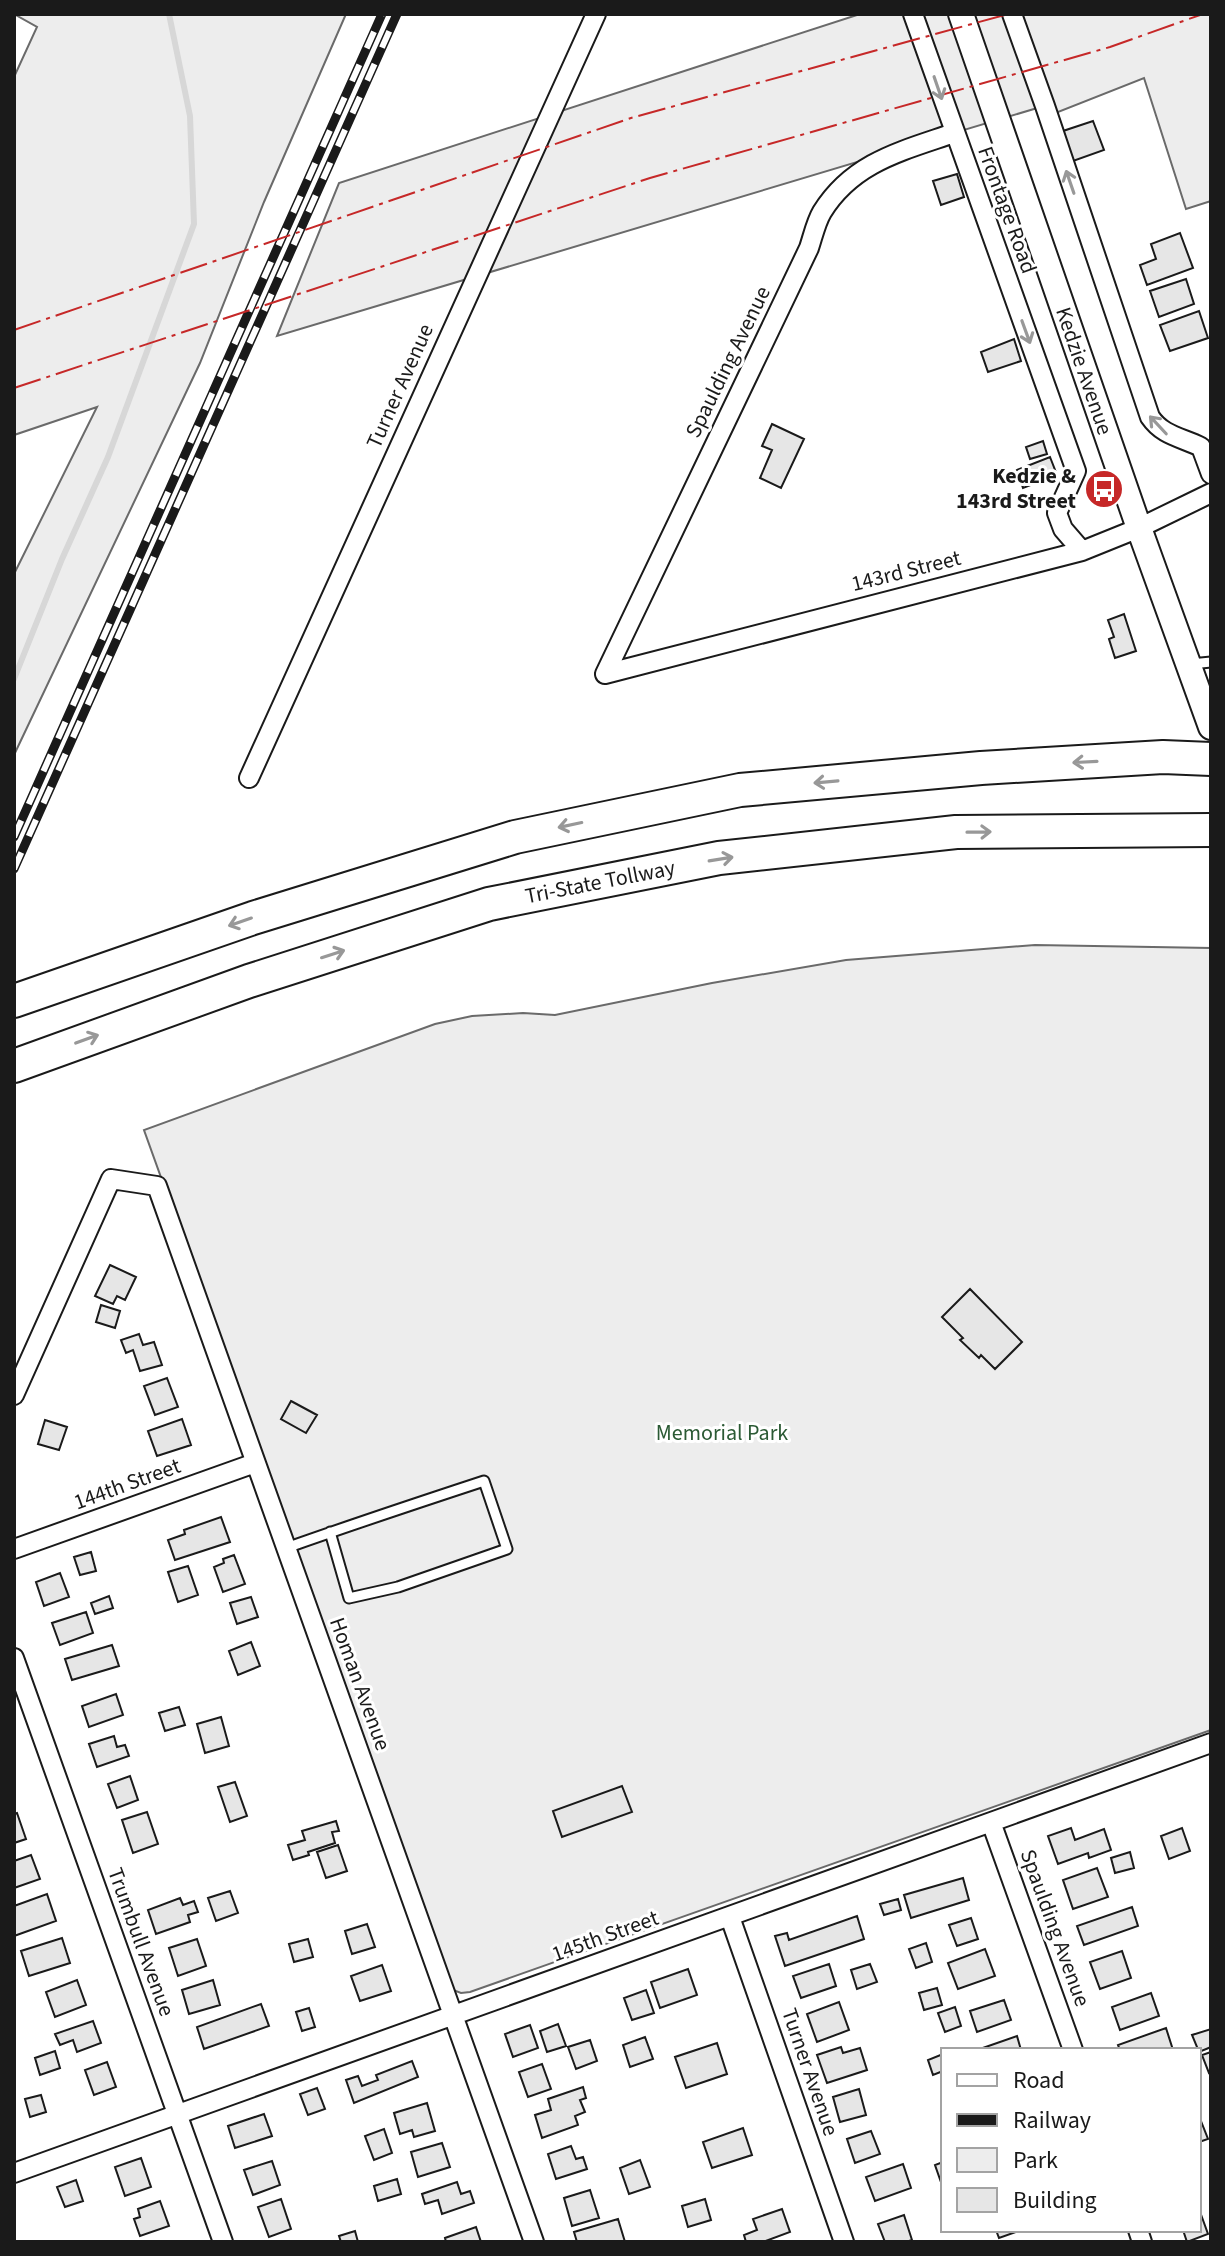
<svg xmlns="http://www.w3.org/2000/svg" width="1225" height="2256" font-family="'Source Sans 3',sans-serif">
	<style>
		.green { fill: #ededed; stroke: #6a6a6a; stroke-width: 2 }
		.lines { fill: none; stroke-linecap: round; stroke-linejoin: round }
		.stream { stroke: #d7d7d7; stroke-width: 6 }
		.building { fill: #e6e6e6; stroke: #1a1a1a; stroke-width: 2 }
		.service-casing { stroke: #1a1a1a; stroke-width: 13 }
		.minor-casing { stroke: #1a1a1a; stroke-width: 22 }
		.secondary-casing { stroke: #1a1a1a; stroke-width: 28 }
		.motorway-casing { stroke: #1a1a1a; stroke-width: 36 }
		.service { stroke: #fff; stroke-width: 9 }
		.minor { stroke: #fff; stroke-width: 18 }
		.secondary { stroke: #fff; stroke-width: 24 }
		.motorway { stroke: #fff; stroke-width: 32 }
		.rail-casing { stroke: #1a1a1a; stroke-width: 9 }
		.rail { stroke: #fff; stroke-width: 6; stroke-dasharray: 18; stroke-linecap: butt }
		.power { stroke: #c62828; stroke-width: 2; stroke-dasharray: 28 6 4 6; stroke-linecap: butt }
		.oneway { stroke: #989898 }
		.labels { text-anchor: middle; dominant-baseline: central; stroke-width: 6; stroke-linejoin: round; paint-order: stroke }
		.street-label { font-size: 22px; fill: #1a1a1a; stroke: #fff }
		.poi-label { font-size: 22px; font-weight: bold; fill: #1a1a1a; stroke: #fff; text-anchor: end }
		.park-label { font-size: 22px; fill: #2b5a34; stroke: #fff }
	</style>
	<rect width="100%" height="100%" fill="#fff"/>
	<path class="green" d="M14,14H346L264,202L200,363L14,755V574L97,407L14,435V77L37,27Z
		M860,14H1211V201L1186,209L1144,78L1048,116L1044,106L277,336L339,183Z
		M1035,945L1211,948V1730L470,1992L461,1993L453,1990L144,1130L435,1024L472,1016L523,1013L555,1015L712,983L846,960Z"/>
	<g class="lines">
		<path class="stream" d="M14,679L62,559L108,457L194,224L190,116L169,14"/>
	</g>
	<path class="building" d="M1093,121L1104,150L1073,161L1063,131Z
		M957,174L964,197L941,205L933,181Z
		M1180,233L1193,268L1147,285L1140,265L1156,259L1151,244Z
		M1186,279L1194,304L1159,317L1150,291Z
		M1199,311L1208,338L1170,351L1160,325Z
		M1014,339L1021,361L988,372L981,352Z
		M772,424L804,439L781,488L760,478L772,450L762,446Z
		M1043,441L1047,454L1030,459L1026,447Z
		M1050,457L1057,475L1023,488L1017,470Z
		M1124,614L1136,651L1115,658L1109,639L1114,637L1108,620Z
		M110,1265L136,1277L125,1300L117,1296L113,1304L95,1296Z
		M970,1289L1022,1342L995,1369L981,1355L979,1358L960,1340L963,1338L942,1317Z
		M101,1305L120,1311L115,1328L96,1322Z
		M139,1334L143,1345L154,1342L162,1365L140,1371L133,1350L126,1353L121,1340Z
		M167,1378L178,1407L155,1415L144,1386Z
		M291,1401L317,1415L306,1433L281,1419Z
		M182,1419L191,1445L157,1456L148,1431Z
		M45,1420L67,1427L59,1450L38,1444Z
		M221,1517L230,1542L175,1560L168,1540L185,1534L184,1530Z
		M91,1552L96,1571L80,1575L74,1557Z
		M234,1555L245,1584L223,1592L214,1567L224,1563L223,1559Z
		M188,1566L198,1595L178,1602L168,1572Z
		M60,1573L69,1597L44,1606L36,1582Z
		M109,1596L113,1608L95,1614L91,1603Z
		M251,1597L258,1617L237,1624L230,1603Z
		M86,1612L93,1633L60,1645L52,1623Z
		M251,1642L260,1666L238,1675L229,1651Z
		M112,1645L119,1666L72,1680L65,1659Z
		M116,1694L123,1715L89,1727L82,1706Z
		M179,1707L185,1725L165,1731L159,1713Z
		M221,1717L229,1746L205,1753L197,1724Z
		M114,1736L117,1747L125,1745L129,1756L97,1767L89,1744Z
		M130,1776L138,1800L117,1808L108,1784Z
		M235,1782L247,1816L230,1822L218,1787Z
		M622,1786L632,1812L562,1837L553,1811Z
		M147,1812L158,1844L133,1853L122,1820Z
		M17,1813L26,1839L14,1843V1814Z
		M336,1821L339,1831L332,1832L335,1843L308,1852L309,1855L293,1860L288,1845L305,1840L302,1831Z
		M1071,1828L1075,1840L1104,1829L1111,1850L1089,1858L1088,1853L1058,1864L1048,1836Z
		M1182,1828L1190,1851L1169,1859L1161,1836Z
		M338,1845L347,1871L326,1878L317,1852Z
		M1130,1852L1134,1868L1115,1873L1111,1858Z
		M31,1855L40,1879L14,1888V1861Z
		M1097,1868L1108,1897L1073,1909L1063,1880Z
		M963,1878L969,1900L911,1918L904,1895Z
		M230,1891L238,1913L216,1921L208,1898Z
		M47,1894L56,1921L14,1936V1906Z
		M180,1898L183,1905L194,1901L198,1912L188,1915L190,1922L156,1934L148,1910Z
		M898,1899L901,1910L884,1915L880,1904Z
		M1132,1907L1138,1926L1084,1945L1077,1926Z
		M857,1916L864,1939L785,1966L775,1936L787,1933L789,1940Z
		M971,1918L978,1939L957,1946L949,1925Z
		M367,1924L375,1947L352,1954L345,1931Z
		M62,1938L70,1963L29,1976L21,1951Z
		M197,1939L206,1966L178,1976L169,1948Z
		M308,1939L313,1957L294,1962L289,1944Z
		M926,1943L932,1962L916,1968L909,1949Z
		M985,1949L995,1976L958,1989L948,1963Z
		M1122,1951L1131,1978L1100,1989L1090,1962Z
		M829,1964L836,1986L801,1998L793,1976Z
		M870,1964L877,1982L857,1989L851,1970Z
		M382,1965L391,1991L360,2001L351,1976Z
		M688,1969L697,1995L660,2008L651,1982Z
		M77,1980L86,2005L55,2017L46,1992Z
		M213,1980L220,2005L189,2014L182,1990Z
		M937,1988L942,2005L924,2010L919,1993Z
		M646,1990L654,2013L632,2020L624,1998Z
		M1151,1993L1159,2016L1120,2030L1112,2007Z
		M1004,2000L1011,2020L977,2032L970,2011Z
		M839,2002L849,2030L817,2042L807,2014Z
		M261,2004L269,2026L204,2049L197,2027Z
		M955,2007L961,2026L945,2032L938,2013Z
		M309,2008L315,2027L302,2031L296,2012Z
		M93,2021L101,2043L77,2052L73,2040L60,2045L55,2034Z
		M558,2024L566,2046L547,2052L540,2031Z
		M530,2025L538,2048L513,2057L505,2034Z
		M1166,2028L1173,2050H1120L1118,2045Z
		M1211,2029V2047L1199,2052L1192,2035Z
		M1017,2036L1021,2050H977Z
		M645,2037L653,2059L630,2067L623,2045Z
		M590,2040L597,2061L576,2069L568,2047Z
		M717,2043L727,2074L686,2088L675,2057Z
		M841,2047L843,2053L860,2048L867,2070L827,2083L817,2055Z
		M55,2051L60,2068L40,2075L35,2058Z
		M1211,2052V2072L1209,2073L1202,2055Z
		M943,2054V2071L933,2075L928,2060Z
		M412,2061L418,2077L354,2103L346,2080L358,2076L362,2086L378,2080L376,2075Z
		M107,2062L116,2087L94,2095L85,2070Z
		M542,2064L551,2089L528,2097L519,2072Z
		M583,2087L586,2098L580,2100L585,2112L575,2116L578,2125L542,2138L535,2115L551,2110L548,2099Z
		M317,2088L325,2109L308,2115L300,2094Z
		M859,2089L866,2115L840,2122L833,2097Z
		M41,2095L46,2112L30,2117L25,2099Z
		M427,2103L435,2131L414,2137L412,2130L400,2134L394,2113Z
		M264,2114L272,2136L235,2148L228,2126Z
		M1199,2116L1208,2139L1199,2142Z
		M743,2128L752,2155L712,2168L703,2142Z
		M384,2129L392,2153L374,2160L365,2136Z
		M871,2131L880,2154L855,2163L847,2139Z
		M442,2143L450,2167L418,2177L411,2152Z
		M571,2146L576,2159L583,2157L587,2169L556,2179L548,2154Z
		M141,2158L151,2187L125,2196L115,2167Z
		M640,2160L650,2187L629,2194L620,2168Z
		M272,2161L280,2185L253,2195L244,2170Z
		M943,2162V2188L935,2165Z
		M903,2164L911,2188L875,2201L866,2177Z
		M397,2179L401,2194L378,2201L374,2186Z
		M76,2180L83,2201L65,2207L57,2187Z
		M457,2182L461,2194L470,2191L474,2203L442,2214L438,2200L425,2204L422,2194Z
		M590,2190L599,2218L572,2226L564,2198Z
		M281,2199L291,2229L269,2237L258,2207Z
		M705,2199L711,2220L688,2227L682,2206Z
		M160,2201L169,2226L140,2236L134,2219L140,2217L138,2209Z
		M782,2209L790,2232L763,2242H746L744,2235L757,2230L753,2219Z
		M1199,2209L1208,2234L1187,2242L1183,2230H1199Z
		M904,2215L912,2240L906,2242H885L878,2224Z
		M618,2219L625,2242H577L574,2232Z
		M476,2227L481,2242H446L445,2238Z
		M996,2230H1015L1016,2232L999,2238Z
		M355,2231L358,2242H341L339,2236Z"/>
	<g class="lines">
		<defs>
			<path id="service" d="M1191,664L1211,662
				M286,1548C351,1525 417,1503 484,1481L507,1549L398,1587L349,1598L330,1532"/>
			<path id="minor" d="M913,14L1076,471L1057,513L1063,529L1082,551
				M1012,14L1045,106L1150,417C1163,436 1181,437 1201,447L1211,474
				M605,674L809,248C813,236 816,222 822,212C853,162 902,151 954,133
				M605,674L1082,551L1139,528L1211,493
				M249,778L596,14
				M14,1395L111,1179L157,1186L534,2242
				M14,1549L255,1463
				M14,1658L223,2242
				M991,1822L1073,2050
				M730,1917L844,2242
				M14,2173L1211,1743
				M1138,2230L1142,2242"/>
			<path id="secondary" d="M961,14L1139,528L1211,727"/>
			<path id="motorway" d="M14,1001L253,918L515,837L740,790L981,768L1163,757L1211,759
				M14,1066L249,981L489,904L719,858L956,832L1211,830"/>
		</defs>
		<use href="#service" class="service-casing"/>
		<use href="#minor" class="minor-casing"/>
		<use href="#secondary" class="secondary-casing"/>
		<use href="#motorway" class="motorway-casing"/>
		<use href="#service" class="service"/>
		<use href="#minor" class="minor"/>
		<use href="#secondary" class="secondary"/>
		<use href="#motorway" class="motorway"/>
		<defs>
			<path id="rail" d="M14,837L382,14
				M14,869L397,14"/>
		</defs>
		<use href="#rail" class="rail-casing"/>
		<use href="#rail" class="rail"/>
		<path class="power" d="M14,330L631,118L1008,14
			M14,388L650,178L1110,47L1203,14"/>
	</g>
	<defs><path id="oneway-shaft" d="M-6 0H5M1.5-3L5.5 0L1.5 3" fill="none" stroke-width="1.6" stroke-linecap="round" stroke-linejoin="round" transform="scale(2)"/></defs>
	<g class="oneway">
		<use href="#oneway-shaft" transform="translate(938 88) rotate(71)"/>
		<use href="#oneway-shaft" transform="translate(1070 182) rotate(-109)"/>
		<use href="#oneway-shaft" transform="translate(1026 332) rotate(70)"/>
		<use href="#oneway-shaft" transform="translate(1158 425) rotate(-133)"/>
		<use href="#oneway-shaft" transform="translate(1085 762) rotate(177)"/>
		<use href="#oneway-shaft" transform="translate(826 782) rotate(175)"/>
		<use href="#oneway-shaft" transform="translate(570 825) rotate(168)"/>
		<use href="#oneway-shaft" transform="translate(979 832) rotate(-1)"/>
		<use href="#oneway-shaft" transform="translate(721 859) rotate(-9)"/>
		<use href="#oneway-shaft" transform="translate(240 922) rotate(161)"/>
		<use href="#oneway-shaft" transform="translate(333 954) rotate(-18)"/>
		<use href="#oneway-shaft" transform="translate(87 1039) rotate(-20)"/>
	</g>
	<defs>
		<symbol id="bus-disc" viewBox="-11 -11 22 22"><circle r="9.5" fill="#c62828" stroke="#fff"/><path d="M-5-6H5V4H4V6H2V4H-2V6H-4V4H-5ZM-3.5-4V0h7V-4ZM-3.5 1.2v1.5H-2V1.2ZM2 1.2v1.5H3.5V1.2Z" fill="#fff"/></symbol>
	</defs>
	<g fill-rule="evenodd">
		<use href="#bus-disc" x="1082" y="467" width="44" height="44"/>
	</g>
	<g class="labels">
		<g class="street-label">
			<text transform="translate(1007 210) rotate(70)">Frontage Road</text>
			<text transform="translate(728 362) rotate(-64)">Spaulding Avenue</text>
			<text transform="translate(1084 371) rotate(71)">Kedzie Avenue</text>
			<text transform="translate(400 386) rotate(-66)">Turner Avenue</text>
			<text transform="translate(906 571) rotate(-14)">143rd Street</text>
			<text transform="translate(600 882) rotate(-11)">Tri-State Tollway</text>
			<text transform="translate(127 1484) rotate(-20)">144th Street</text>
			<text transform="translate(360 1684) rotate(70)">Homan Avenue</text>
			<text transform="translate(1055 1928) rotate(70)">Spaulding Avenue</text>
			<text transform="translate(605 1936) rotate(-20)">145th Street</text>
			<text transform="translate(141 1942) rotate(70)">Trumbull Avenue</text>
			<text transform="translate(810 2072) rotate(71)">Turner Avenue</text>
		</g>
		<g class="poi-label">
			<text x="1076" y="476">Kedzie &amp;<tspan x="1076" dy="25">143rd Street</tspan></text>
		</g>
		<g class="park-label">
			<text x="722" y="1433">Memorial Park</text>
		</g>
	</g>
	<rect width="1225" height="2256" fill="none" stroke="#1a1a1a" stroke-width="32"/>
	<rect x="941" y="2048" width="260" height="184" fill="#ffffff" stroke="#a3a3a3" stroke-width="2"/>
	<rect x="957" y="2074" width="40" height="12" fill="#ffffff" stroke="#a3a3a3" stroke-width="2"/>
	<text x="1013" y="2088" font-size="24" fill="#1a1a1a">Road</text>
	<rect x="957" y="2114" width="40" height="12" fill="#1a1a1a" stroke="#a3a3a3" stroke-width="2"/>
	<text x="1013" y="2128" font-size="24" fill="#1a1a1a">Railway</text>
	<rect x="957" y="2148" width="40" height="24" fill="#ededed" stroke="#a3a3a3" stroke-width="2"/>
	<text x="1013" y="2168" font-size="24" fill="#1a1a1a">Park</text>
	<rect x="957" y="2188" width="40" height="24" fill="#e6e6e6" stroke="#a3a3a3" stroke-width="2"/>
	<text x="1013" y="2208" font-size="24" fill="#1a1a1a">Building</text>
</svg>
